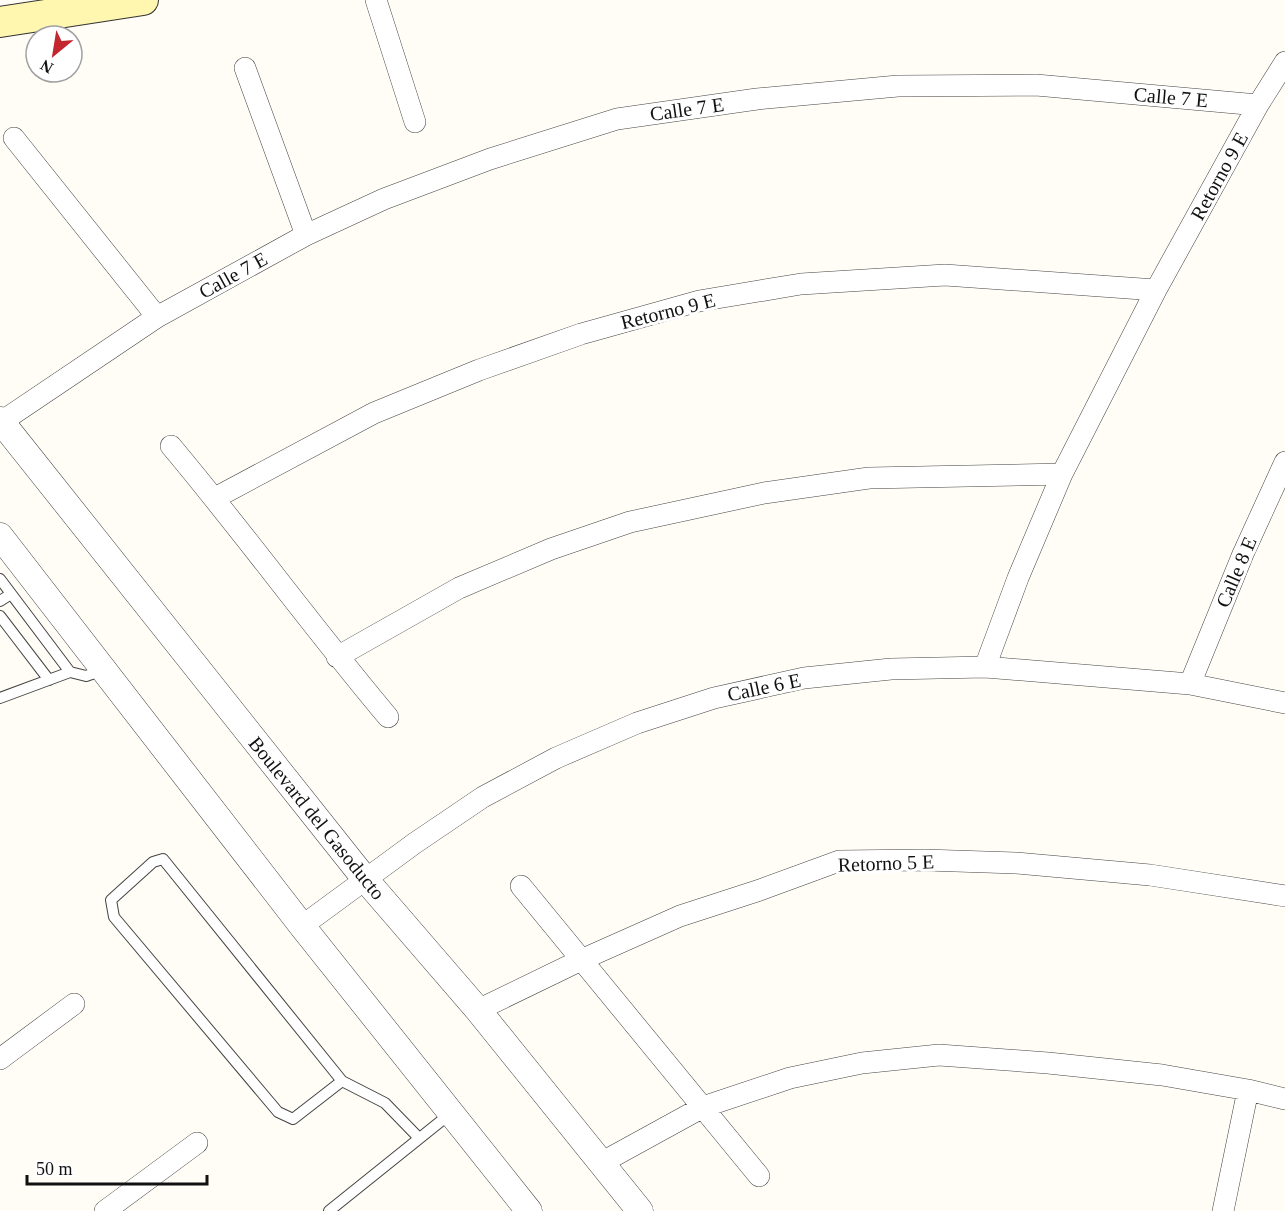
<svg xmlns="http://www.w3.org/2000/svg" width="1285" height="1211" font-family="'Times New Roman',serif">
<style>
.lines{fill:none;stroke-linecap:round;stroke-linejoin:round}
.service-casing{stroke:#444;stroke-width:12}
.minor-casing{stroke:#444;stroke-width:22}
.tertiary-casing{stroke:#444;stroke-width:27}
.secondary-casing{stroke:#333;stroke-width:32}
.service{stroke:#fff;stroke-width:10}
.minor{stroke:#fff;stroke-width:21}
.tertiary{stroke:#fff;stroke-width:26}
.secondary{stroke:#fff6b0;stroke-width:30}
.labels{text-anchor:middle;stroke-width:6;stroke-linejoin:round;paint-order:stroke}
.street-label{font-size:20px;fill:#111;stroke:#fff}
</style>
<rect width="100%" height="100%" fill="#fffdf5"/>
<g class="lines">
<defs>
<path id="service" d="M0 579 70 672
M0 601 11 594
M0 616 49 680
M0 698 70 672 86 676 103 670
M342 1081 293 1119 278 1112 114 917 111 900 153 862 163 859 342 1081 385 1103 419 1138
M329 1211 451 1113"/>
<path id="minor" d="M376 0 415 122
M245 68 306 235
M14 138 157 317
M1 422 157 317 306 235 384 199 490 159 617 119 757 99 898 86 1036 85 1258 105
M171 446C245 534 313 628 388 717
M215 498 374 413 479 370 581 334 699 301 801 284 945 275 1156 290
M337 657 459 588 551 549 630 522 764 493 869 478 1062 474
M985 667 1018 578 1062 474 1156 290 1258 105 1285 62
M1190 684 1243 554 1285 462
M521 886 759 1176
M302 926 415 843 483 797 556 758 637 723 714 698 804 678 891 669 985 667 1190 684 1285 703
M478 1010 581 960 680 916 760 890 839 861 925 860 1016 863 1150 875 1285 896
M0 1059 74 1004
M601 1163 703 1107 790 1078 862 1063 939 1055 1048 1063 1162 1075 1248 1090 1285 1099
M105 1211 197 1143
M1223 1211 1248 1090"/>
<path id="tertiary" d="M0 420 365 879 478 1010 640 1211
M0 536 302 926 529 1211"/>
<path id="secondary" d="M0 22 143 0"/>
</defs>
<use href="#service" class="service-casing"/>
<use href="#minor" class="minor-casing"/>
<use href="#tertiary" class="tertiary-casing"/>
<use href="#secondary" class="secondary-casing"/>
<use href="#service" class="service"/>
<use href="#minor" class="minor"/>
<use href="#tertiary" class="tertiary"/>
<use href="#secondary" class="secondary"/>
</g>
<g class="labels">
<g class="street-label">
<text transform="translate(1171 97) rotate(5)" y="7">Calle 7 E</text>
<text transform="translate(687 109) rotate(-8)" y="7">Calle 7 E</text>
<text transform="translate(1219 176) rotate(-61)" y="7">Retorno 9 E</text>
<text transform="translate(233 275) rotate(-29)" y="7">Calle 7 E</text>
<text transform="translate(668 311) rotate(-14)" y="7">Retorno 9 E</text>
<text transform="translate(1236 572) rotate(-67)" y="7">Calle 8 E</text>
<text transform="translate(764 687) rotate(-12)" y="7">Calle 6 E</text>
<text transform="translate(317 818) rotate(51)" y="7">Boulevard del Gasoducto</text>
<text transform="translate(886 863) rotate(-2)" y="7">Retorno 5 E</text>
</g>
</g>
<g transform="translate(54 54) rotate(210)"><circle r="28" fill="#ffffff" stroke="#a0a0a0" stroke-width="1.5"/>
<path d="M0-4.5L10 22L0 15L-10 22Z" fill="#c4262e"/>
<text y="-9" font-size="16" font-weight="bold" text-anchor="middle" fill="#111111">N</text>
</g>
<path d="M27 1175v9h180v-9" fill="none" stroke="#111111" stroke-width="3"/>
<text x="36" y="1175" font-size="18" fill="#111111" stroke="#ffffff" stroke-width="4.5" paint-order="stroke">50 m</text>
</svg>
